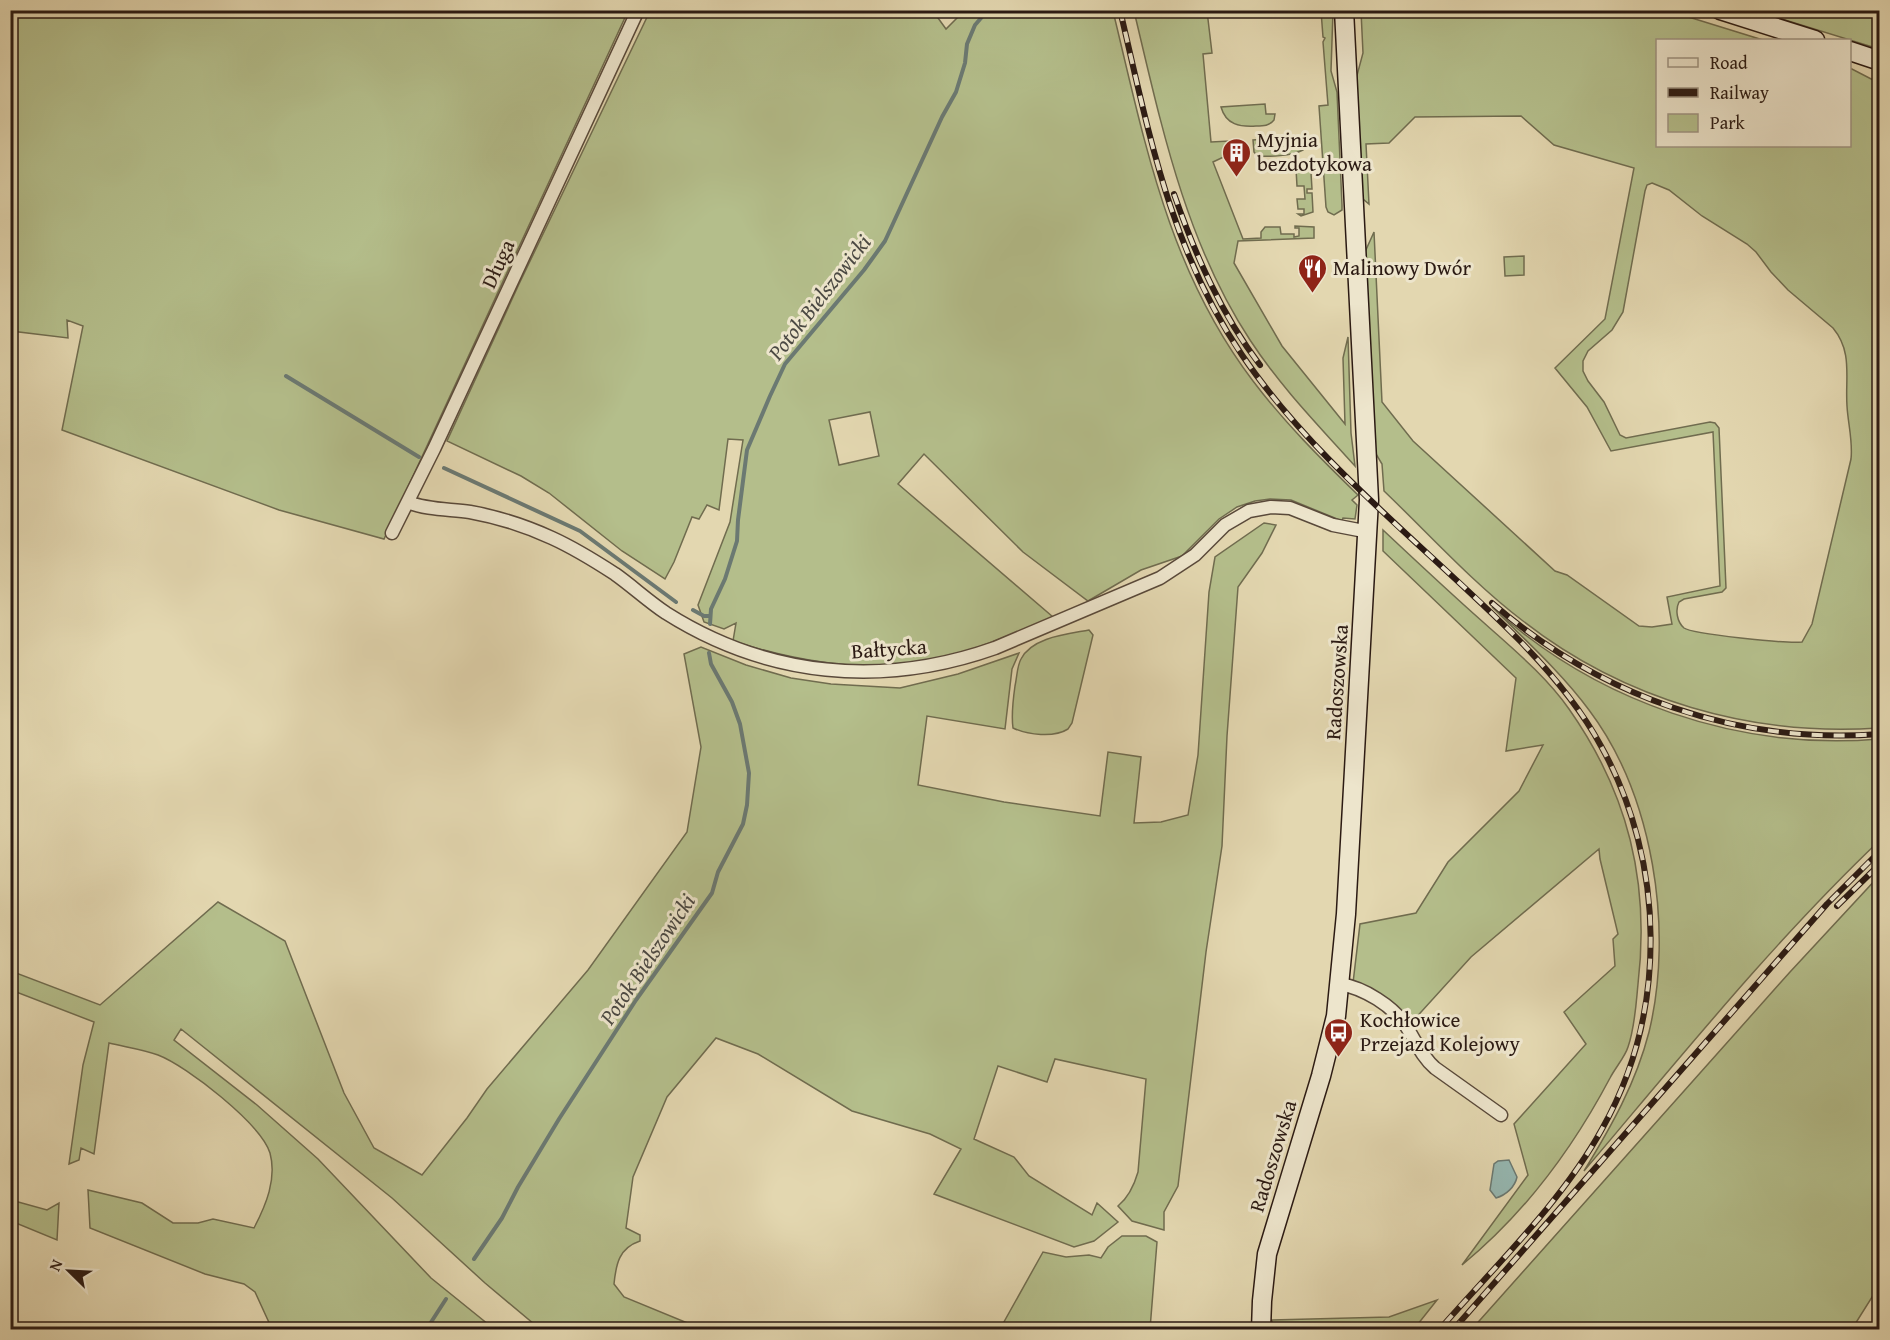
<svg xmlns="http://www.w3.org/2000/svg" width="1890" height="1340" font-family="'Gentium Book Plus',serif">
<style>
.green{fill:#b4be8b;stroke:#706c4f;stroke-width:1.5;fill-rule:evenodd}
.water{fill:#96b8b2;stroke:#6b7972;stroke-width:1.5}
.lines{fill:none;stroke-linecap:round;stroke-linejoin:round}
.stream{stroke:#6b7972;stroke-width:4}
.street-casing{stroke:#59493a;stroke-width:15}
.secondary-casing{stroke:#2b1a13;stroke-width:21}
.street{stroke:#ede5cc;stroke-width:12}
.secondary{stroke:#ede5cc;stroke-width:18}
.rail-casing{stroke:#2b1a13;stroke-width:6}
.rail{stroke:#ede5cc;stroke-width:4;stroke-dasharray:11;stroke-linecap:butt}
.labels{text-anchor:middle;stroke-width:6;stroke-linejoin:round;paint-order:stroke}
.poi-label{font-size:21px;fill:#2b1a13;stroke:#ede5cc;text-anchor:start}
.street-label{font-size:21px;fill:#2b1a13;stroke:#ede5cc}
.water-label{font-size:22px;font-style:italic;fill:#4b4943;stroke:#ede5cc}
</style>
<rect width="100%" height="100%" fill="#e3d7b0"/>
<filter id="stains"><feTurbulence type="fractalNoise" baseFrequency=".00333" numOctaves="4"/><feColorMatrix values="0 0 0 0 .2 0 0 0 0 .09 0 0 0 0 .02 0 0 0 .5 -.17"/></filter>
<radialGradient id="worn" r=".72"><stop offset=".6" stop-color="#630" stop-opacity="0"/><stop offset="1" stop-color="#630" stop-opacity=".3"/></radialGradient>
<path class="green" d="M1666 10 1763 40H1658V146H1850V68L1879 83V728C1752 737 1624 700 1523 621 1473 583 1429 534 1384 491L1382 464 1373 449 1365 252 1374 232 1382 402 1413 441 1555 571 1567 575 1639 626 1652 627 1672 624 1667 597 1720 586 1713 432 1611 451 1587 407 1555 368 1605 319 1634 168 1554 145 1521 116 1415 117 1389 143 1366 144 1369 204 1363 199 1361 192 1356 79 1363 53 1361 11ZM1652 183 1669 190 1702 216 1747 244 1756 252 1771 272 1788 290 1833 328C1853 352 1845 378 1847 406 1848 424 1853 441 1851 459L1812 624 1802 642C1788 644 1692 634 1684 628 1677 622 1675 610 1679 602L1684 599 1722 592 1726 588 1719 428 1715 423 1710 422 1626 438 1620 435 1604 402 1588 381 1583 371V361L1588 351 1612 330 1623 312 1645 191 1647 185Z
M11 11H628L384 539 279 510 62 430 83 326 67 320 68 338 11 331Z
M650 11H933L946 29 964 11H1113C1145 143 1168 269 1253 381 1284 422 1321 459 1358 495L1352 500 1357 505 1355 519 1343 518 1342 521 1291 500 1270 499 1255 501 1237 507 1219 519 1182 556 1141 570 1088 601 1023 552 924 454 898 484 1053 617C1021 631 988 645 954 655 881 676 804 664 733 641L736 623 724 629 704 622 698 605 730 522 743 440 728 439 719 510 707 505 699 519 692 517 674 562 665 579 622 551 549 493 521 476 447 441 519 284ZM870 412 879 456 839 465 829 420Z
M1134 11H1207L1212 53 1203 54 1211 142 1230 141V152L1228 155 1213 162 1243 239 1261 238V232L1265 227H1280L1281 234H1294V237L1299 236V228H1295V226L1314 227V238L1238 241 1234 263 1282 346 1345 424 1343 358 1348 337 1351 433 1355 466C1318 425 1280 386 1250 340 1185 241 1161 124 1134 11Z
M1321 11H1333L1331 71 1337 92 1342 205V210L1334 215 1328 212 1326 207 1319 106 1328 105 1323 42 1325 38 1323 37Z
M1756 11H1879V49Z
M1265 104 1266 114H1275L1274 120C1269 126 1264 126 1256 126 1240 127 1226 125 1221 107Z
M1291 137 1303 143V150C1291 156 1270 157 1257 156L1254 152 1253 140Z
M1302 165 1311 173 1312 189H1307V193H1312L1313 212 1301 216 1298 214H1304V209H1298L1297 199H1305L1304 186H1297L1296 169H1293Z
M1524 256V275L1505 276 1504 257Z
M1264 523 1276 525 1262 553 1238 587 1227 736 1222 846 1206 952 1178 1186 1164 1212V1230L1132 1221 1118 1206C1129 1197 1134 1186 1138 1172L1146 1079 1055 1059 1047 1082 998 1066 974 1139 1014 1157 1029 1176 1092 1215 1097 1203 1118 1222 1094 1241 1074 1247 934 1194 961 1149 930 1134 852 1111 758 1054 716 1038 667 1097 633 1177 626 1228 640 1235V1241C619 1248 616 1264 614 1284L624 1297 702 1329H540L485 1283 392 1198 181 1029 174 1040 257 1105 318 1159 431 1278 494 1329H272L255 1292 244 1284 205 1274 90 1228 88 1190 142 1203 173 1223H198L213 1219 254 1228C266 1205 277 1179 270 1153 261 1124 187 1066 158 1055 142 1049 125 1047 109 1043L94 1154 81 1148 79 1160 69 1164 83 1065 94 1022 11 990V971L100 1005 218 902 285 941 344 1093 374 1148 422 1175 467 1118 487 1089 588 970 687 832 701 747 684 654 701 647 746 665 791 678 831 684 900 688 958 674 1019 653 1012 669 1005 729 927 716 918 785 1004 802 1100 816 1108 752 1141 757 1134 823 1161 822 1188 815 1198 755 1209 592 1215 557Z
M1383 530C1416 561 1449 592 1483 622 1513 649 1546 676 1569 709 1628 793 1650 882 1638 984 1636 1004 1635 1027 1628 1047 1625 1057 1615 1068 1610 1078 1573 1148 1523 1215 1462 1265L1528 1175 1514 1124 1586 1044 1564 1012 1615 966 1613 939 1618 934 1600 859 1599 849 1471 957 1412 1022 1386 998 1353 983 1360 924 1416 913 1448 862 1519 791 1543 745 1506 751 1516 678 1383 551Z
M1492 607C1596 702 1739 751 1879 739V841C1773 942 1679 1059 1584 1171 1611 1127 1636 1083 1649 1032 1674 929 1653 795 1589 710 1561 672 1525 640 1492 607Z
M1089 630 1093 635 1072 723 1068 729C1054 738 1028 735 1013 728 1011 714 1013 700 1015 686 1017 677 1017 666 1021 659 1032 637 1068 634 1089 630Z
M1879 876V1286L1852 1329H1472L1790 972Z
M11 1200 47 1210 59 1203 57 1240 11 1221Z
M1122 1236H1146L1157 1242 1150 1329H1000L1043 1252 1066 1257 1089 1255 1101 1258 1108 1247Z
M1437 1300 1414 1329H1273L1272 1320 1389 1317Z"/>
<path class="water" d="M1509 1160 1517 1177C1515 1187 1506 1195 1496 1198L1490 1190 1494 1164 1498 1161Z"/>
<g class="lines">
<path class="stream" d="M286 376 419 457
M444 468 580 531 676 602
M693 610 704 616H710
M710 624 711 609 725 579 737 541 738 520 747 450 770 396 785 364 864 270 885 241 942 117 956 92 965 63 967 44 975 25 988 10
M474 1259 502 1218 518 1187 559 1119 636 1000 712 893 718 872 743 824 747 805 749 773 740 724 732 702 711 664 709 653
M426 1330 446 1299"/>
<defs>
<path id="street" d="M408 502C427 510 450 509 470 512 498 517 526 526 552 538 574 548 595 561 615 574 632 586 648 601 666 613 767 677 882 688 995 648L1160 578 1195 555 1225 525 1249 511 1271 507 1290 508 1333 525 1369 532
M392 533 434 449 638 10
M1340 984C1364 988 1393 1006 1406 1026 1415 1040 1422 1057 1435 1068L1501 1115"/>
<path id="secondary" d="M1720 10 1815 40
M1850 51 1880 61
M1261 1330 1262 1301 1267 1254 1321 1076 1336 1016 1346 914 1369 500 1344 10"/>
</defs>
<use href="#street" class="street-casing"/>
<use href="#secondary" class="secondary-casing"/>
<use href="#street" class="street"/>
<use href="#secondary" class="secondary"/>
<defs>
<path id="rail" d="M1120 10C1149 133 1170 249 1242 355 1315 463 1429 549 1520 641 1551 673 1580 707 1601 746 1666 863 1668 1012 1602 1129 1562 1202 1494 1267 1439 1330
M1174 194C1195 254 1221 314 1260 365
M1492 603C1600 696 1737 745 1880 734
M1837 906 1880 864
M1453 1330 1827 904 1880 851"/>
</defs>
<use href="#rail" class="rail-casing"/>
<use href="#rail" class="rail"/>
</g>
<defs>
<symbol id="building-pin" viewBox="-11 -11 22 30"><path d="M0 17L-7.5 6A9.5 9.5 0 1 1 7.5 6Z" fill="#8f2418" stroke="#ede5cc"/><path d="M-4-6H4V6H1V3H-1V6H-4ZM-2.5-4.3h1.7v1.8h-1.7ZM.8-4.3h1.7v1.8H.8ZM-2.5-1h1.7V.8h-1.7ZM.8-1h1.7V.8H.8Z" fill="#fff"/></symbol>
<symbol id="restaurant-pin" viewBox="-11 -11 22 30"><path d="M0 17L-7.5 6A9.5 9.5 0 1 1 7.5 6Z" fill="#8f2418" stroke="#ede5cc"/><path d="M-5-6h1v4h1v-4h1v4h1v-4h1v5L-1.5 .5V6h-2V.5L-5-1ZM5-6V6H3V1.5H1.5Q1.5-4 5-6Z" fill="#fff"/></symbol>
<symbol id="bus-pin" viewBox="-11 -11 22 30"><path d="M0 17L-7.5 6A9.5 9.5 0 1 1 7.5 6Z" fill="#8f2418" stroke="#ede5cc"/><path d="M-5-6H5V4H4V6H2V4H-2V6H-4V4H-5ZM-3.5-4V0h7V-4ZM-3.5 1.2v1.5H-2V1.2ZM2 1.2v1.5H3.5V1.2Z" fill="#fff"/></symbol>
</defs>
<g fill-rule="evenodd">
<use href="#building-pin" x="1220" y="136" width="33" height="45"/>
<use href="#restaurant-pin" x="1296" y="252" width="33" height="45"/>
<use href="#bus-pin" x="1322" y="1016" width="33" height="45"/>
</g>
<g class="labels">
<g class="poi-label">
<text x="1257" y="147">Myjnia<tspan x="1257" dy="24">bezdotykowa</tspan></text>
<text x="1333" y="275">Malinowy Dwór</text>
<text x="1360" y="1027">Kochłowice<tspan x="1360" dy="24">Przejazd Kolejowy</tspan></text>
</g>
<g class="street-label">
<text transform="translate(498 264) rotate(-65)" y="7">Długa</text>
<text transform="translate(889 649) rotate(-4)" y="7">Bałtycka</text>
<text transform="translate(1337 682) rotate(-86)" y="7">Radoszowska</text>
<text transform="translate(1273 1156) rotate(-73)" y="7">Radoszowska</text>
</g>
<g class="water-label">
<text transform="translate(819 297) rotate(-52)" y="8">Potok Bielszowicki</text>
<text transform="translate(647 959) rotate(-56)" y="8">Potok Bielszowicki</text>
</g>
</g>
<rect width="1890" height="1340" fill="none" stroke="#e3d7b0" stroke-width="36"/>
<rect x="12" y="12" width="1866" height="1316" fill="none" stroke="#2b1a13" stroke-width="3"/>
<rect x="18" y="18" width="1854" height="1304" fill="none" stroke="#2b1a13" stroke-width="1.5"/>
<rect x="1656" y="39" width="195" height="108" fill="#ede5cc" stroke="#9f9482" stroke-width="1.5"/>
<rect x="1668" y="58" width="30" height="9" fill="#ede5cc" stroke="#9f9482" stroke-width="1.5"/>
<text x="1710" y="69" font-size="18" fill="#2b1a13">Road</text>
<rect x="1668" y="88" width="30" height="9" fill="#2b1a13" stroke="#9f9482" stroke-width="1.5"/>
<text x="1710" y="99" font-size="18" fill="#2b1a13">Railway</text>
<rect x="1668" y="114" width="30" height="18" fill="#b4be8b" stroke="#9f9482" stroke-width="1.5"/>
<text x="1710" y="129" font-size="18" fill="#2b1a13">Park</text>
<g transform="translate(69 1271) rotate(294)" stroke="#ede5cc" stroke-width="4.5" paint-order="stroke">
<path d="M0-4.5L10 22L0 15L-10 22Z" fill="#2b1a13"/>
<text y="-9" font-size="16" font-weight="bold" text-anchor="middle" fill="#2b1a13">N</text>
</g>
<rect width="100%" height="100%" filter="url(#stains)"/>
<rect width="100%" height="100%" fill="url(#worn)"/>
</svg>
